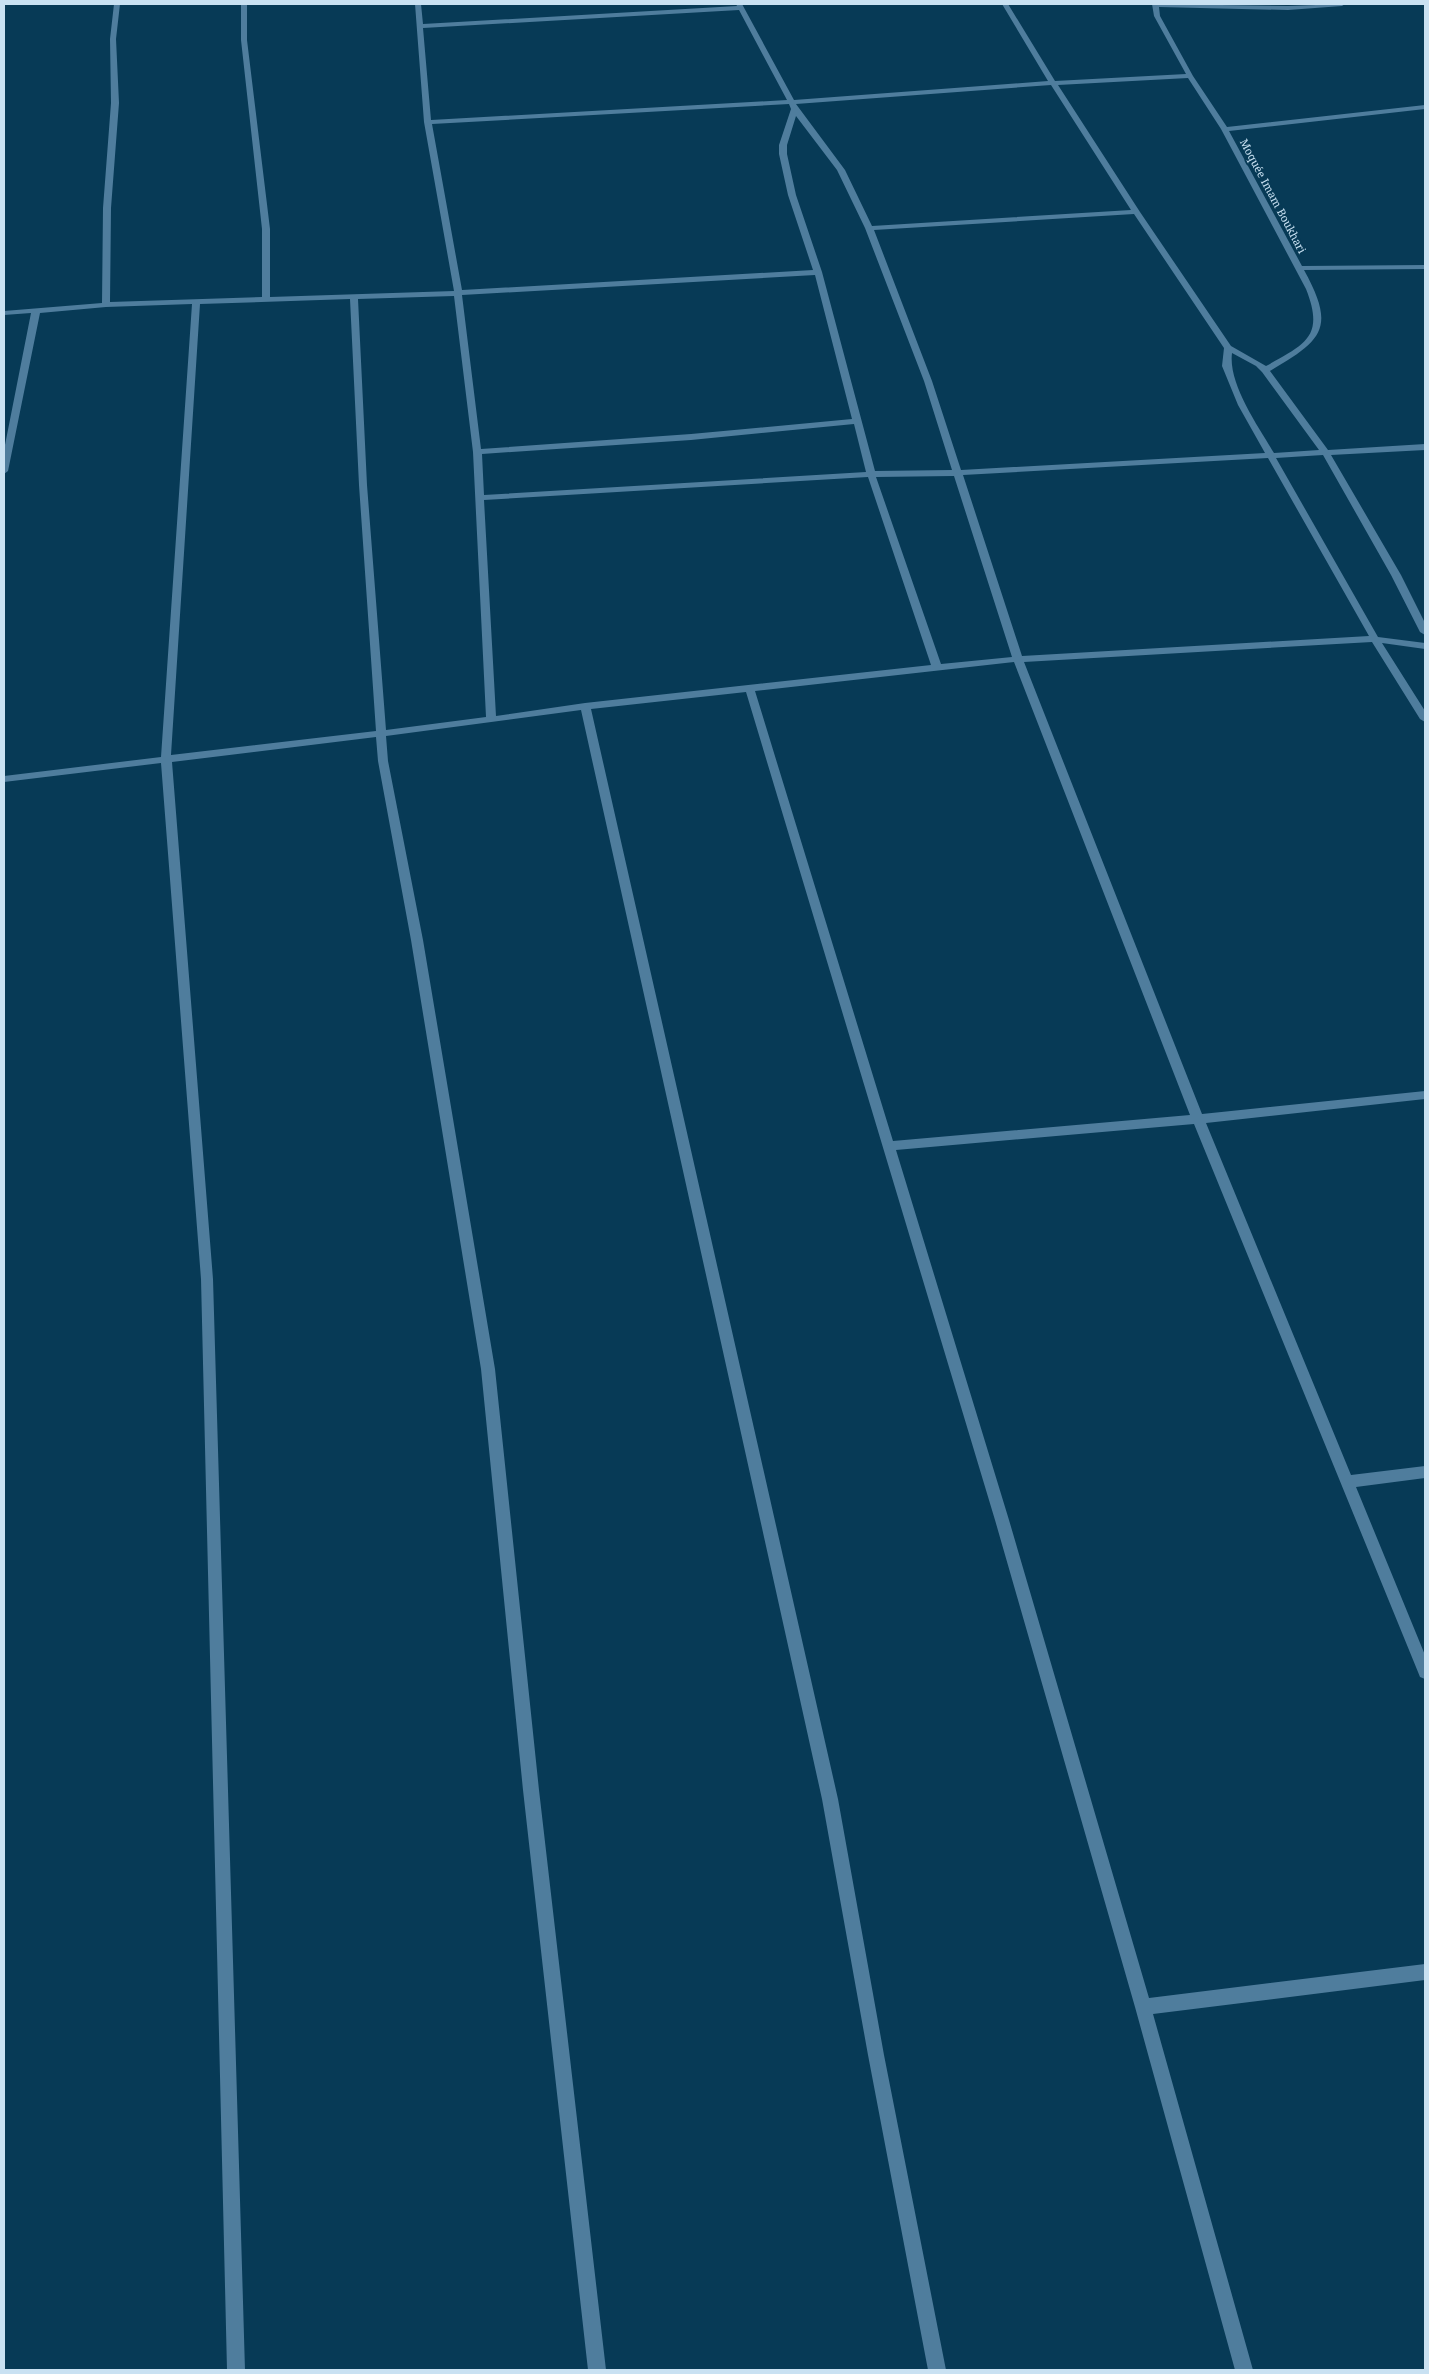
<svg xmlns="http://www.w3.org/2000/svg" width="1429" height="2374" font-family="'Noto Serif',serif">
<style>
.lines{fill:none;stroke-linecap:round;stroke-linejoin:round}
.street{fill:#4f7d9d;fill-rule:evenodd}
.labels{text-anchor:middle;stroke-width:4;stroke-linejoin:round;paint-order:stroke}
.far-street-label{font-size:11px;fill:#c9e1f2;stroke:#073a56}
</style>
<rect width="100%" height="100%" fill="#073a56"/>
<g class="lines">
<path class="street" d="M114 4H120L116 39 119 103 111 208 110 302 262 297V229L241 40V4H247V40L270 229V297L454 291 424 122 415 4H421L423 24 737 6 736 4H742L794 100 1048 81 1002 4H1008L1055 81 1186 74 1154 16 1152 4 1288 6 1345 4 1342 6 1288 10 1159 7 1160 16 1193 76 1227 127 1425 105V109L1229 131 1302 266 1425 265V269L1304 270C1336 328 1323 340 1270 371L1328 450 1425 444V450L1331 455 1401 575 1425 623V635L1420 632 1391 575 1323 455 1276 458 1378 637 1425 643V649L1382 643 1425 711V722L1420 719 1372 642 1024 662 1202 1114 1425 1091V1099L1206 1123 1351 1475 1425 1466V1478L1356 1487 1425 1655V1679L1420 1677 1418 1672 1194 1124 896 1150 1009 1520 1149 1998 1425 1964V1980L1153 2014 1253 2370H1235L1135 2007 995 1520 746 692 591 709 838 1799 884 2055 946 2370H928L868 2055 822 1799 581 710 386 736 388 761 423 940 495 1369 539 1790 606 2370H588L523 1790 481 1369 411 940 378 761 376 737 172 762 213 1279 245 2370H227L201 1279 161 763 4 782V776L161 757 192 304 106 307 40 313 8 471 4 474V450L31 313 4 315V311L102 303 103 208 111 103 110 39ZM739 10 787 100 431 120 423 28ZM1188 78 1221 129 1306 289C1325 337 1305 344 1266 366L1231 346 1140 212 1058 85ZM1051 85 1131 210 872 226 845 170 796 104ZM789 104 791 109 779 145V154L788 195 813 270 462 290 432 124ZM796 116 837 170 865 228 924 381 952 470 875 471 822 272 796 195 787 154V145ZM1134 214 1224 348 1222 366 1238 405 1265 453 961 470 932 381 874 230ZM815 275 852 419 691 434 481 449 462 295ZM454 296 473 452 486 717 386 730 367 485 358 299ZM350 299 359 485 376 731 171 755 200 304ZM1232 353 1256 366 1262 372 1319 450 1274 453C1258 426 1228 384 1232 353ZM854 424 866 472 484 495 482 454 691 440ZM1268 458 1369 636 1022 656 963 475ZM954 476 1012 657 941 664 876 477ZM868 477 931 665 585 703 496 716 484 500ZM1014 662 1190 1115 893 1141 755 691Z"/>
</g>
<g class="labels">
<g class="far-street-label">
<text transform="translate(1273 196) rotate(62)" y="4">Moquée Imam Boukhari</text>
</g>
</g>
<rect width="1429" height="2374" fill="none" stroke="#c9e1f2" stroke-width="10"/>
</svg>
